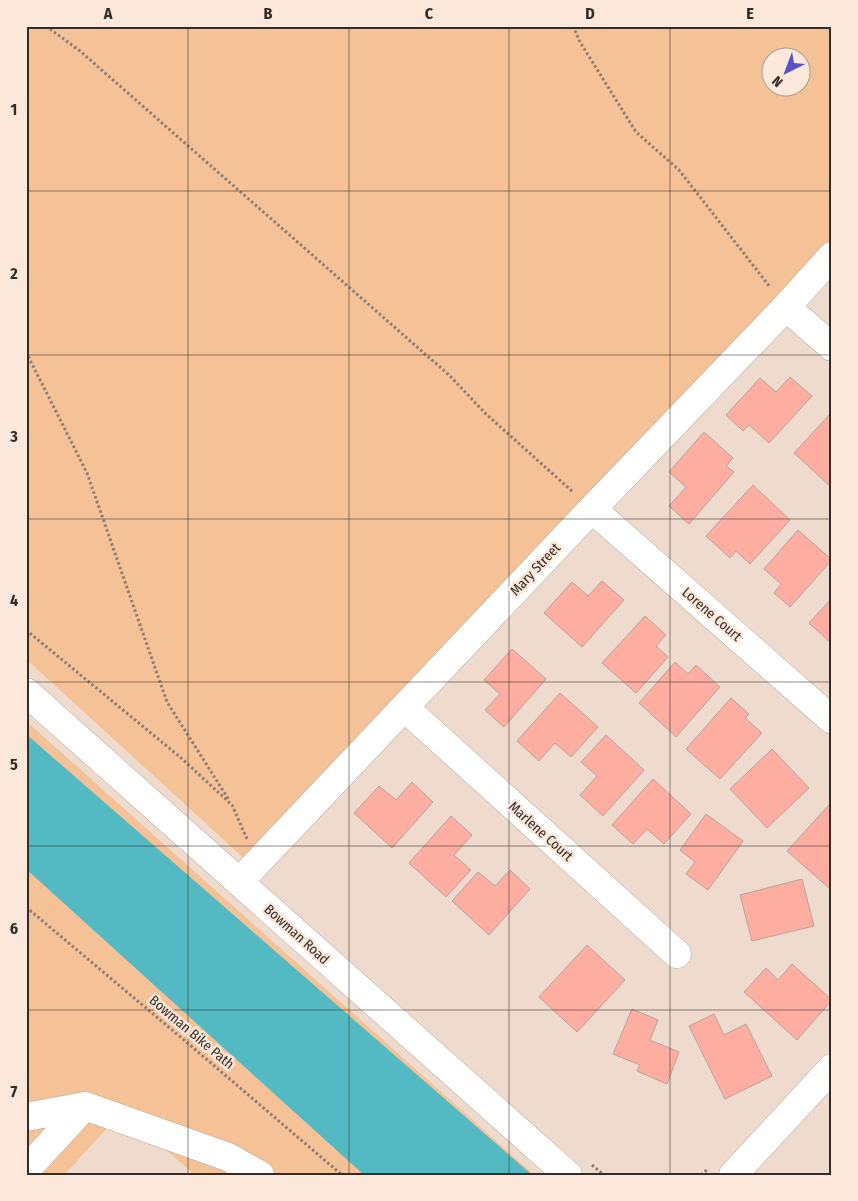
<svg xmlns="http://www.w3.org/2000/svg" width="858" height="1201" font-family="'Fira Sans Condensed',sans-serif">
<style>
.green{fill:#f5c196;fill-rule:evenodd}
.water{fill:#53bac4}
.building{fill:#fdaea1;stroke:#b8a19d}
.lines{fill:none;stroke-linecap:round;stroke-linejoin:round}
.minor-casing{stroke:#baa89a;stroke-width:29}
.tertiary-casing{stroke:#baa89a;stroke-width:29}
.secondary-casing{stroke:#baa89a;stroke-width:29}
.path{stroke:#8b7f75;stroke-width:3;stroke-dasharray:2.5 2.5;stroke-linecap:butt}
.minor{stroke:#fff;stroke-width:28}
.tertiary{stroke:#fff;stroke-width:28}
.secondary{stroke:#fff;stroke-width:28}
.grid{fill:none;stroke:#332c27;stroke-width:1;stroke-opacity:0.55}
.labels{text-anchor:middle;stroke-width:5;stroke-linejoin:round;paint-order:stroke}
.street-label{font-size:14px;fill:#332c27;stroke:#fbe8da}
.neatline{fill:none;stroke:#332c27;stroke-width:2}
.grid-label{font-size:16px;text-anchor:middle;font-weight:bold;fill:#332c27}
</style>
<rect width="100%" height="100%" fill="#eedbcd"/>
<path class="green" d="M26 26H832V242L248 862 26 659ZM770 58H800V88H770Z
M26 721 534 1175H195L122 1112 64 1175H26Z"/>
<path class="water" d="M26 734 532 1175H364L26 869Z"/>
<path class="building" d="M790 377 812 396 769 443 749 425 743 431 726 415 760 378 776 392Z
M831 413 832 414V488L794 453Z
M704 432 733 458 726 466 734 472 689 524 669 506 686 487 669 472Z
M753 485 790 520 750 564 736 551 730 558 706 536Z
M798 530 832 560 790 607 774 593 781 584 764 569Z
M602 581 624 600 582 647 544 613 572 582 588 596Z
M832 598V644L809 623Z
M645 616 666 635 656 646 668 657 636 693 602 663Z
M512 649 546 679 504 727 485 710 500 694 484 680Z
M675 662 688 674 696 665 720 687 676 737 639 703Z
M560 693 598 727 571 757 555 743 539 761 517 741Z
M731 698 749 714 745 718 762 733 720 779 686 749Z
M606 735 644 770 603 816 580 795 597 776 581 762Z
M772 749 809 788 767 828 730 789Z
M653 779 691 814 664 844 647 829 633 844 612 825Z
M412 782 433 802 392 848 354 813 379 786 396 800Z
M829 805 832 808V886L830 889 787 851Z
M706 814 743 841 708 890 686 874 695 862 680 850Z
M451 816 472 835 454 855 471 870 446 897 409 863Z
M510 870 530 889 489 935 452 901 478 872 495 886Z
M802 879 814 926 752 941 740 895Z
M587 945 625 980 577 1032 539 997Z
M792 964 832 1000 797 1040 744 992 766 968 778 980Z
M632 1009 658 1020 650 1040 679 1052 667 1084 637 1071 640 1065 613 1054Z
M714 1014 724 1035 746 1024 772 1076 725 1099 689 1026Z"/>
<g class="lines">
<defs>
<path id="minor" d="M786 307 832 347
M592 509 832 720
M405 708 677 954
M239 882 592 509 786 307 832 256
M26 1117 85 1106 228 1157 260 1175
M26 1170 85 1106"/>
<path id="tertiary" d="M733 1175 832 1068"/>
<path id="secondary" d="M26 692 568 1175"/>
</defs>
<use href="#minor" class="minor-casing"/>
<use href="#tertiary" class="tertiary-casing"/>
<use href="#secondary" class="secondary-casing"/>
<path class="path" d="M46 26 80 51 449 375 486 414 573 492
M573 26 580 42 636 132 679 170 770 287
M26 352 87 473 167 702 229 800
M26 630 180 757 232 805 247 839
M26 907 184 1040 342 1175
M592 1165 604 1175
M701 1175 708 1169"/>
<use href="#minor" class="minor"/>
<use href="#tertiary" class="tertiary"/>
<use href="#secondary" class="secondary"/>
</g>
<path class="grid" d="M188 26V1175M349 26V1175M509 26V1175M670 26V1175M26 191H832M26 355H832M26 519H832M26 682H832M26 846H832M26 1010H832"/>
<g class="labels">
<g class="street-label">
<text transform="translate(535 569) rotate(-47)" y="5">Mary Street</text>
<text transform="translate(712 614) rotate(41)" y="5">Lorene Court</text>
<text transform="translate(541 831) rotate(42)" y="5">Marlene Court</text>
<text transform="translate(297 934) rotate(42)" y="5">Bowman Road</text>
<text transform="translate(192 1032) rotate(40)" y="5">Bowman Bike Path</text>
</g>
</g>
<rect width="858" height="1201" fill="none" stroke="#fbe8da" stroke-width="55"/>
<g transform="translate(786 72) rotate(222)"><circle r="24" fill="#fbe8da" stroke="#ab9d92"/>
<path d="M0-4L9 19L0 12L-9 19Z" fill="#5653ca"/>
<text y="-8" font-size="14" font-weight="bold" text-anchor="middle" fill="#332c27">N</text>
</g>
<rect x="28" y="28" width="802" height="1146" class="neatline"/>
<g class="grid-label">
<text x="108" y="19">A</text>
<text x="268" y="19">B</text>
<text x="429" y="19">C</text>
<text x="590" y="19">D</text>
<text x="750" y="19">E</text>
<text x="14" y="115">1</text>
<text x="14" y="279">2</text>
<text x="14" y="442">3</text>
<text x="14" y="606">4</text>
<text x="14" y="770">5</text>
<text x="14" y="934">6</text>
<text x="14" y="1097">7</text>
</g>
</svg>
